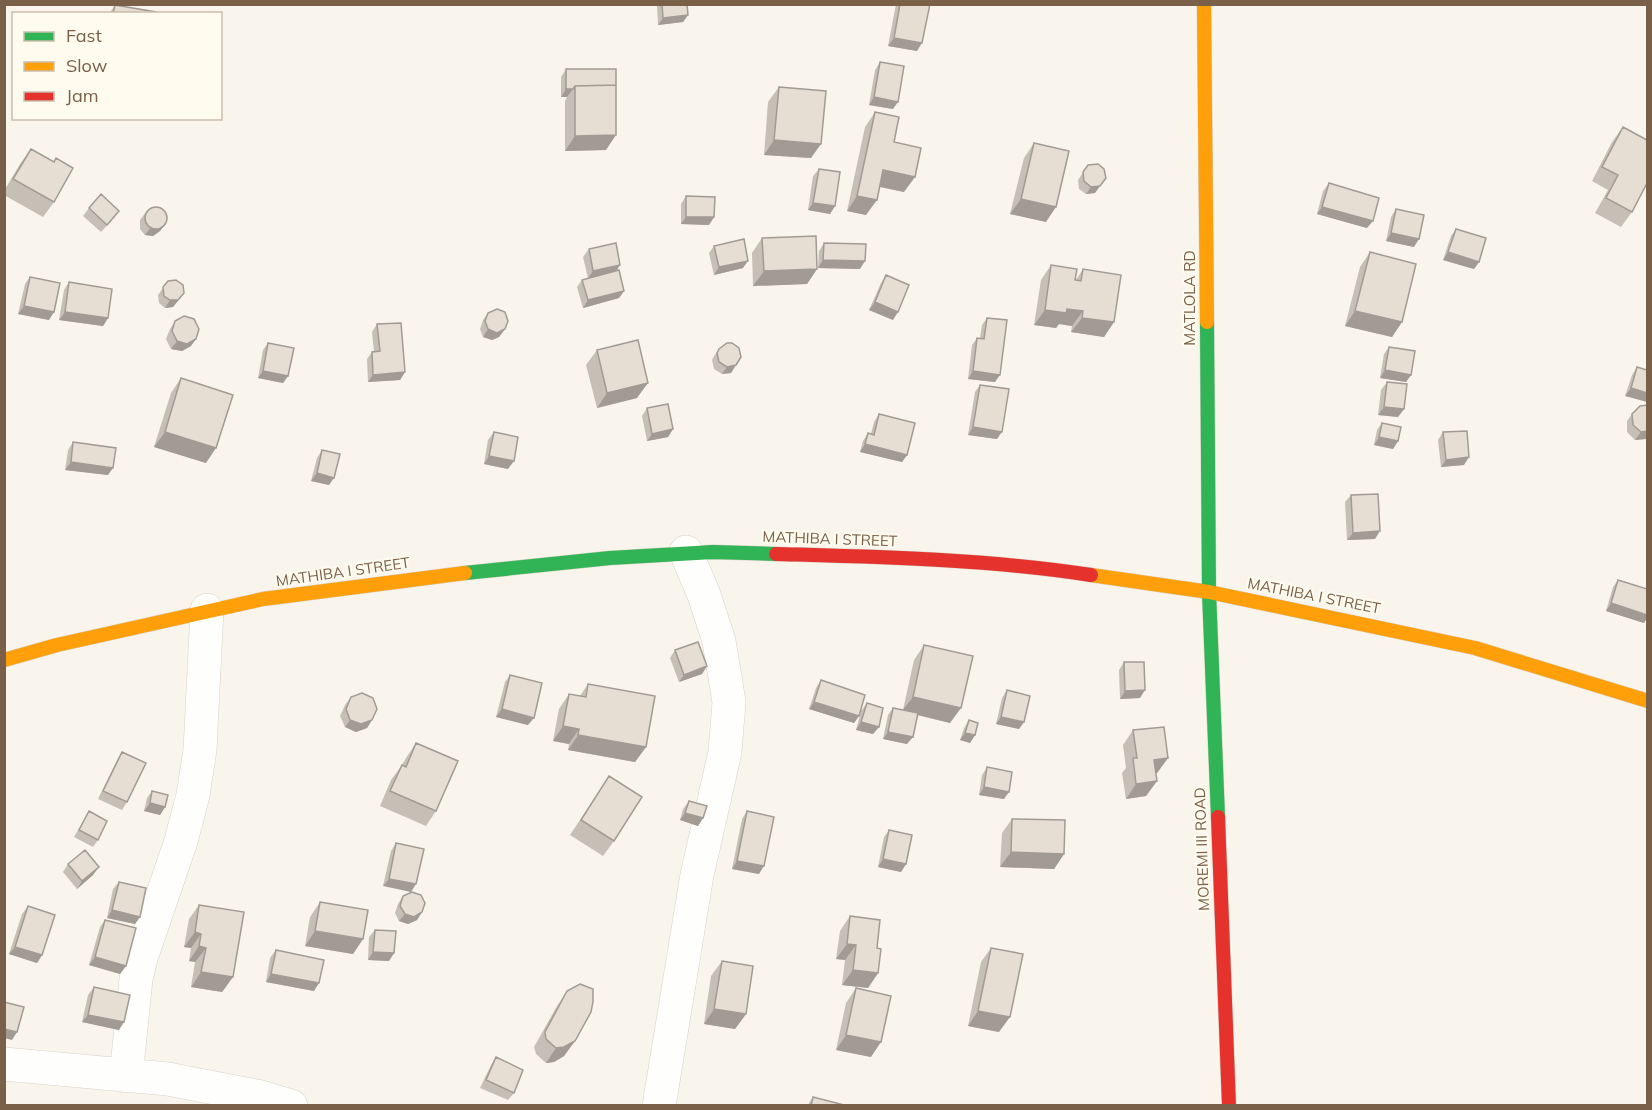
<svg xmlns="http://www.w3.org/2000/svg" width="1652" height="1110" font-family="Mulish,sans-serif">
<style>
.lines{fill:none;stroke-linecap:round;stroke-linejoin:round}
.street-casing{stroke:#d8d2ca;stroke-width:34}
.fast-casing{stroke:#d7d1c7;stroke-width:15}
.slow-casing{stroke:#d7d1c7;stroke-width:15}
.jam-casing{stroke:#d7d1c7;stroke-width:15}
.street{stroke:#fefefc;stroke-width:33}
.fast{stroke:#30b455;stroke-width:14}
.slow{stroke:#ff9f0a;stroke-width:14}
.jam{stroke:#e5322d;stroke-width:14}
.wall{fill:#c6bfb5}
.shaded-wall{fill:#a19b94}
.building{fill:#e6ded3;stroke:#a19b94;stroke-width:1.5}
.labels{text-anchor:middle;stroke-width:4.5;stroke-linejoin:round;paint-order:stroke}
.street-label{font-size:15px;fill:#7a6049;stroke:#fffbef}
</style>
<rect width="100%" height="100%" fill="#f9f5ec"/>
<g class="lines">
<defs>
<path id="street" d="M4 1064 168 1079 261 1097 291 1106
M126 1076 136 979 141 958 181 841 193 795 200 750 207 610
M659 1106 697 875 725 752 729 702 719 641 704 595 686 552"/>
<path id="fast" d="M1207 322 1209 592 1218 817
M465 573 610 558 713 552 776 554"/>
<path id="slow" d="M1204 4 1207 322
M1091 575 1209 592 1475 648 1648 701
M4 660 57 645 263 599 465 573"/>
<path id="jam" d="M776 554C881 557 987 559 1091 575
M1218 817 1229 1106"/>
</defs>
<use href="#street" class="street-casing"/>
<use href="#fast" class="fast-casing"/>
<use href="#slow" class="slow-casing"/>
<use href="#jam" class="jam-casing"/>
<use href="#street" class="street"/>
<use href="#fast" class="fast"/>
<use href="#slow" class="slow"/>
<use href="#jam" class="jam"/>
</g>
<path class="wall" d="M657 4H687L688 15 683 22 658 25Z
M896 4H930L917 51 888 46Z
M115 5 156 14H109Z
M880 62 893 109 869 105 875 70Z
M566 69 606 150 565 151V101L567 97H561V77Z
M779 87 811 158 764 155 768 102Z
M875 112 894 142 904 192 879 187 866 215 847 211 865 127Z
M1623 127 1632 212 1621 227 1595 213 1608 190 1592 181 1612 142Z
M1034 143 1046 222 1010 214 1024 158Z
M31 149 54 162 56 158 54 202 43 217 4 195V191L20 164Z
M1088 165 1095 193 1086 194 1079 189 1078 180Z
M819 169 835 206 830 214 808 210 813 176Z
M1329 183 1367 228 1317 214 1323 191Z
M686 196 714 217 709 225 681 224V204Z
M89 208 119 211 114 218 101 232 83 216Z
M1396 209 1414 247 1386 241 1391 217Z
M146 212 166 223 160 231 153 236 145 235 140 229V220Z
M1456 229 1479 262 1474 269 1443 260 1451 236Z
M762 238 817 269 807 284 753 286 752 253Z
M824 243 860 269 818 268 819 251Z
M714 246 743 268 714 275 709 253Z
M589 249 617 270 624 291 619 298 583 308 577 287 582 280 588 278 583 257Z
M1370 252 1402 322 1392 337 1345 326 1360 267Z
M1051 265 1076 280 1083 269 1114 322 1104 337 1071 332 1072 326 1059 324 1056 328 1034 325 1041 280Z
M886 275 893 320 869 310 881 283Z
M30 277 49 320 18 314 25 284Z
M168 281 178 301 173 307 165 308 159 303 158 295Z
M69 282 108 318 103 326 59 320 64 290Z
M488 313 505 329 499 337 492 340 483 337 480 329 483 320Z
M987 318 995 382 968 379 972 345 977 338H980L982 325Z
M175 321 191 346 182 351 171 349 166 339 170 329Z
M377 324 405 372 400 380 368 382 367 359 372 352H374L372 332Z
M268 343 288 376 283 383 258 378 263 350Z
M1389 347 1411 375 1406 382 1380 378 1384 354Z
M719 349 736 365 731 373 722 374 714 369 712 360 714 356Z
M597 350 637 398 597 408 586 365Z
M1637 367 1647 370 1625 396 1632 375Z
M181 378 206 463 154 447 171 393Z
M1387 382 1404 409 1398 417 1378 415 1381 390Z
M980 385 997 439 968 435 975 392Z
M647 408 673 429 668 437 647 441 642 416Z
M879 414 907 455 902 462 860 452 863 441 868 433 871 434 874 422Z
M1632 414 1646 439 1635 440 1627 432V421Z
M1382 423 1398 441 1393 449 1374 445 1377 430Z
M494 432 508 469 484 464 488 440Z
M1443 432 1464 465 1441 467 1438 440Z
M73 442 108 475 65 470 68 450Z
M322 450 329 485 311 481 317 458Z
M1351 495 1375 539 1347 540 1345 502Z
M1618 580 1644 623 1606 611 1613 587Z
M924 645 950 723 917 715 907 744 883 739 888 715 893 708 903 710 914 660Z
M675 650 707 666 702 674 679 682 670 658Z
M1124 662 1140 698 1120 699 1119 670Z
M510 675 528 725 496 717 505 682Z
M821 680 859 716 854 723 809 709 816 688Z
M588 684 646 747 635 762 568 750 569 744 553 741 559 709 569 694 580 696Z
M1007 690 1024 722 1019 729 996 724 1002 698Z
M351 697 372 720 367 728 356 732 345 727 340 716 345 705Z
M867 703 879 727 873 734 856 730 861 711Z
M969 720 975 735 970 743 960 740 964 728Z
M1133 730 1168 758 1157 773H1156L1157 781 1146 796 1126 799 1122 773 1126 768 1123 745Z
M416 743 436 811 426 826 380 806 391 780 402 765 406 758Z
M122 752 127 802 122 810 98 799 117 760Z
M987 767 1004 799 979 795 982 775Z
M609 776 614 841 603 856 570 835Z
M152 791 165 807 160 815 144 811 147 798Z
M689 801 703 818 698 826 680 820 683 809Z
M89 811 98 840 93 847 74 837Z
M747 811 759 874 732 869 742 819Z
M1012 819 1064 854 1054 869 1000 867 1002 833Z
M889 830 906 864 901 872 878 867 884 837Z
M396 843 424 849 383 886 391 851Z
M68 864 93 875 77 889 63 872Z
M119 882 140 917 135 924 107 918 113 889Z
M403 896 422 912 417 920 408 924 399 921 395 913 398 904Z
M320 902 363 939 353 954 305 946 310 917Z
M199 905 233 977 222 992 191 987 195 962 189 961 191 948 184 947 189 919Z
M28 906 42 955 37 963 9 954 22 914Z
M850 916 877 948 878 973 868 988 842 985 845 960 836 959 840 931Z
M105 920 126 966 120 974 89 965 100 927Z
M375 930 394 953 389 961 368 960 369 937Z
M991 948 999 1032 968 1026 981 962Z
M276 950 314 991 266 982 270 958Z
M722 961 746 1014 735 1029 704 1024 711 976Z
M94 987 119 1030 82 1022 88 995Z
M856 988 871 1057 836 1050 846 1003Z
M567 991 575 1041 564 1056 554 1062 546 1063 536 1054 534 1047 557 1006Z
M496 1057 514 1093 508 1100 480 1088 491 1065Z
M813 1097 848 1106H807Z"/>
<path class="shaded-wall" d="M688 15 683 22 658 25 663 18Z
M894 38 922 43 917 51 888 46Z
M566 89H573L567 97H561Z
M874 97 898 102 893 109 869 105Z
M616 135 606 150 565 151 575 136Z
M774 140 821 144 811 158 764 155Z
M883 170 915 177 904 192 872 185Z
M1106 178 1095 193 1086 194 1091 187Z
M857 196 877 200 866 215 847 211Z
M1021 199 1056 207 1046 222 1010 214Z
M813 203 835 206 830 214 808 210Z
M1322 207 1373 221 1367 228 1317 214Z
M686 217H714L709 225 681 224Z
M166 223 160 231 153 236 145 235 150 228Z
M1391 233 1419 239 1414 247 1386 241Z
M1448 252 1479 262 1474 269 1443 260Z
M823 260 865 261 860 269 818 268Z
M748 261 743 268 714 275 719 267Z
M620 265 615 273 588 278 593 271Z
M817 269 807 284 753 286 764 271Z
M624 291 619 298 583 308 588 300Z
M184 293 173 307 165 308 170 300Z
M875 302 898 312 893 320 869 310Z
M24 306 54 312 49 320 18 314Z
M1067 309 1083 311 1072 326 1059 324 1056 328 1034 325 1045 310Z
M1355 311 1402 322 1392 337 1345 326Z
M65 312 108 318 103 326 59 320Z
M1082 318 1114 322 1104 337 1071 332Z
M488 329H505L499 337 492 340 483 337Z
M196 339 191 346 182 351 171 349 177 341Z
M736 365 731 373 722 374 727 367Z
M1385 370 1411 375 1406 382 1380 378Z
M263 371 288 376 283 383 258 378Z
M973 371 1000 375 995 382 968 379Z
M405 372 400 380 368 382 373 375Z
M648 383 637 398 597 408 607 393Z
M1631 388 1647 393V402L1625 396Z
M1384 407 1404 409 1398 417 1378 415Z
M973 427 1002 432 997 439 968 435Z
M673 429 668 437 647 441 652 434Z
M1647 431V437L1646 439 1635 440 1641 432Z
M165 432 216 448 206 463 154 447Z
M1379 437 1398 441 1393 449 1374 445Z
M865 444 907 455 902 462 860 452Z
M489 456 514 461 508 469 484 464Z
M1469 457 1464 465 1441 467 1446 460Z
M71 462 113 468 108 475 65 470Z
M317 473 334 478 329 485 311 481Z
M1380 531 1375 539 1347 540 1353 533Z
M1611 603 1647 615V618L1644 623 1606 611Z
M707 666 702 674 679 682 684 675Z
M1145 690 1140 698 1120 699 1125 691Z
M913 697 961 708 950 723 902 711Z
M814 702 859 716 854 723 809 709Z
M502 709 534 718 528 725 496 717Z
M1001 717 1024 722 1019 729 996 724Z
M350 720H372L367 728 356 732 345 727Z
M861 722 879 727 873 734 856 730Z
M563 726 579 729 569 744 553 741Z
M888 732 913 737 907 744 883 739Z
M965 733 975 735 970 743 960 740Z
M578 735 646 747 635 762 568 750Z
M1168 758 1157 773 1143 775 1154 760Z
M1157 781 1146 796 1126 799 1136 784Z
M984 787 1009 792 1004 799 979 795Z
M150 803 165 807 160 815 144 811Z
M685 813 703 818 698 826 680 820Z
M1011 852 1064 854 1054 869 1000 867Z
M883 859 906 864 901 872 878 867Z
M737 861 764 866 759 874 732 869Z
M99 867 93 875 77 889 82 881Z
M389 879 416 884 411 892 383 886Z
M112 910 140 917 135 924 107 918Z
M422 912 417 920 408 924 399 921 405 914Z
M315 931 363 939 353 954 305 946Z
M195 932 201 934 191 948 184 947Z
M847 944 856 945 845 960 836 959Z
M199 946 206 948 195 962 189 961Z
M15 947 42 955 37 963 9 954Z
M373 952 394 953 389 961 368 960Z
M95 957 126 966 120 974 89 965Z
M853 970 878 973 868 988 842 985Z
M201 972 233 977 222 992 191 987Z
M271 974 319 983 314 991 266 982Z
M714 1009 746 1014 735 1029 704 1024Z
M978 1011 1010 1017 999 1032 968 1026Z
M88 1015 124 1022 119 1030 82 1022Z
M4 1029 17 1032 12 1040 4 1038Z
M846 1035 881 1042 871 1057 836 1050Z
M575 1041 564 1056 554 1062 546 1063 556 1048Z"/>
<path class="building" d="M662 4H687L688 15 663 18Z
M900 4H930L922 43 894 38Z
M115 5 156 12V14H113Z
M880 62 904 66 898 102 874 97Z
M566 69H616V85L575 86 573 89H566Z
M616 85V135L575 136V86Z
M779 87 826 91 821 144 774 140Z
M875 112 899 117 894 142 921 148 915 177 883 170 877 200 857 196Z
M1623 127 1647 140V183L1632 212 1606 198 1618 175 1602 167Z
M1034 143 1069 151 1056 207 1021 199Z
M31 149 54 162 56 158 73 168 54 202 13 179Z
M1098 164 1104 169 1106 178 1100 186 1091 187 1084 181 1083 172 1088 165Z
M819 169 840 172 835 206 813 203Z
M1329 183 1379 198 1373 221 1322 207Z
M101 194 119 211 107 225 89 208Z
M686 196 715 197 714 217H686Z
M145 218a11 11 0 1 1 22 0a11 11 0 1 1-22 0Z
M1396 209 1424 215 1419 239 1391 233Z
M1456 229 1486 238 1479 262 1448 252Z
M816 236 817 269 764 271 762 238Z
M744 239 748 261 719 267 714 246Z
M616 243 620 265 593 271 589 249Z
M824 243 866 244 865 261 823 260Z
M1370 252 1416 264 1402 322 1355 311Z
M1051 265 1077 269 1075 280 1081 281 1083 269 1121 275 1114 322 1082 318 1083 311 1067 309 1066 313 1045 310Z
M619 270 624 291 588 300 582 280Z
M886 275 909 285 898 312 875 302Z
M30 277 60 283 54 312 24 306Z
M176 280 183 285 184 293 178 300H170L164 296 163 287 168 281Z
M69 282 112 289 108 318 65 312Z
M497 309 505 312 508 321 505 329 497 333 488 329 485 321 488 313Z
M184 316 194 319 199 329 196 339 187 344 177 341 172 331 175 321Z
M987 318 1007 320 1000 375 973 371 977 338 984 339Z
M401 323 405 372 373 375 372 352 380 351 377 324Z
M638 340 648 383 607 393 597 350Z
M268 343 294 348 288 376 263 371Z
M727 343H732L739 348 741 357 736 365 727 367 719 362 717 353 719 349Z
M1389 347 1415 351 1411 375 1385 370Z
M1637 367 1647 370V393L1631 388Z
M181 378 233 395 216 448 165 432Z
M1387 382 1407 384 1404 409 1384 407Z
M980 385 1009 389 1002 432 973 427Z
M668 404 673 429 652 434 647 408Z
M1647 405V431L1641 432 1633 425 1632 414 1640 406Z
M879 414 915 423 907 455 865 444 868 433 874 435Z
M1382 423 1401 427 1398 441 1379 437Z
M1467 431 1469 457 1446 460 1443 432Z
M494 432 518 437 514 461 489 456Z
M73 442 116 448 113 468 71 462Z
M322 450 340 454 334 478 317 473Z
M1378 494 1380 531 1353 533 1351 495Z
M1618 580 1647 589V615L1611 603Z
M698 642 707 666 684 675 675 650Z
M924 645 973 656 961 708 913 697Z
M1124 662H1144L1145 690 1125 691Z
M510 675 542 683 534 718 502 709Z
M821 680 865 695 859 716 814 702Z
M588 684 655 696 646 747 578 735 579 729 563 726 569 694 586 697Z
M1007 690 1030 696 1024 722 1001 717Z
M362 693 373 698 377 709 372 720 361 724 350 720 346 709 351 697Z
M867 703 883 708 879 727 861 722Z
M893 708 918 713 913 737 888 732Z
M969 720 978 723 975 735 965 733Z
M1164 727 1168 758 1154 760 1157 781 1136 784 1133 758H1137L1133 730Z
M416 743 458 761 436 811 390 791 402 765 406 767Z
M122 752 146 763 127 802 103 791Z
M987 767 1012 772 1009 792 984 787Z
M609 776 642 797 614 841 581 820Z
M152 791 168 795 165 807 150 803Z
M689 801 707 806 703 818 685 813Z
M89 811 107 821 98 840 79 830Z
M747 811 774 817 764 866 737 861Z
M1012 819 1065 820 1064 854 1011 852Z
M889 830 912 835 906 864 883 859Z
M396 843 424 849 416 884 389 879Z
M85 850 99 867 82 881 68 864Z
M119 882 146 888 140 917 112 910Z
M412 892 421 895 425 903 422 912 414 917 405 914 400 906 403 896Z
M320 902 368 910 363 939 315 931Z
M199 905 244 912 233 977 201 972 206 948 199 946 201 934 195 932Z
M28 906 55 915 42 955 15 947Z
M850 916 880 920 877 948 881 949 878 973 853 970 856 945 847 944Z
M105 920 136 928 126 966 95 957Z
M375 930 396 931 394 953 373 952Z
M991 948 1023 954 1010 1017 978 1011Z
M276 950 324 960 319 983 271 974Z
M722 961 753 966 746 1014 714 1009Z
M580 984 593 989V1002L591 1012 575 1041 564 1047 556 1048 546 1039 545 1032 567 991Z
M94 987 130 995 124 1022 88 1015Z
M856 988 891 996 881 1042 846 1035Z
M4 1002 24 1007 17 1032 4 1029Z
M496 1057 523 1070 514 1093 486 1080Z
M813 1097 848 1106H811Z"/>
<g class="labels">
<g class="street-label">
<text transform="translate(1190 298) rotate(-90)" y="5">MATLOLA RD</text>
<text transform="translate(830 539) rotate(2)" y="5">MATHIBA I STREET</text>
<text transform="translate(343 572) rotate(-8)" y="5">MATHIBA I STREET</text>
<text transform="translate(1314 596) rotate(11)" y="5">MATHIBA I STREET</text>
<text transform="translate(1202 849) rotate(-92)" y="5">MOREMI III ROAD</text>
</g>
</g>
<rect width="1652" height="1110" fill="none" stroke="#7a6049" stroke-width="12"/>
<rect x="12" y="12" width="210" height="108" fill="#fffbef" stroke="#cabdad" stroke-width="1.5"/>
<rect x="24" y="32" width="30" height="9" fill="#30b455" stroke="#cabdad" stroke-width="1.5"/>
<text x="66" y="42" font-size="18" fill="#7a6049">Fast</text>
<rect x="24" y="62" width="30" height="9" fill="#ff9f0a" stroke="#cabdad" stroke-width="1.5"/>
<text x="66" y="72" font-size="18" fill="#7a6049">Slow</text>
<rect x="24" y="92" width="30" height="9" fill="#e5322d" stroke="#cabdad" stroke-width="1.5"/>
<text x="66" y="102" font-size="18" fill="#7a6049">Jam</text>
</svg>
